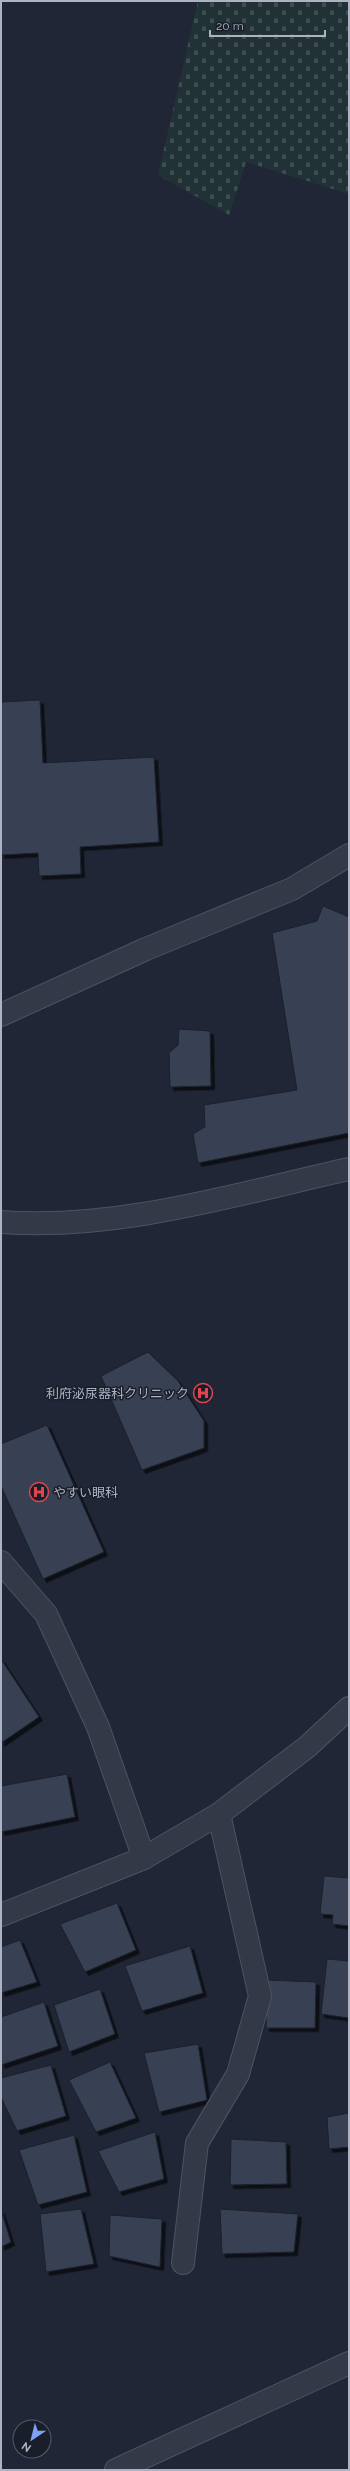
<svg xmlns="http://www.w3.org/2000/svg" width="350" height="2471" font-family="Raleway,'Noto Sans JP',sans-serif">
<style>
.cemetery{fill:url(#cemetery-stones)}
.building{fill:#394153;stroke:#1a202c;filter:url(#shadow)}
.lines{fill:none;stroke-linecap:round;stroke-linejoin:round}
.minor-casing{stroke:#4d5361;stroke-width:24}
.minor{stroke:#333946;stroke-width:22}
.labels{text-anchor:middle;stroke-width:3;stroke-linejoin:round;paint-order:stroke}
.poi-label{font-size:13px;fill:#adb3c3;stroke:#191e2a;text-anchor:end}
</style>
<defs>
<pattern id="cemetery-stones" width="16" height="16" patternUnits="userSpaceOnUse"><rect width="16" height="16" fill="#213236"/><path d="M2 7V4a2 2 0 0 1 4 0v3zM10 15v-3a2 2 0 0 1 4 0v3z" fill="#3f4d51"/></pattern>
<filter id="shadow"><feDropShadow dx="3.5" dy="3.5" stdDeviation="0" flood-color="#0009"/></filter>
</defs>
<rect width="100%" height="100%" fill="#202635"/>
<path class="cemetery" d="M198 1H349V194L246 162 229 215 158 175Z"/>
<path class="building" d="M40 700 43 763 154 757 159 842 80 847 81 874 39 876 38 853 1 855V702Z
M323 906 349 917V1133L198 1163 193 1134 205 1127 204 1105 297 1090 272 933 317 921Z
M179 1029 210 1031 211 1086 170 1087 169 1053 178 1045Z
M148 1352 178 1381 204 1421V1448L142 1470 101 1376Z
M47 1425 104 1552 43 1579 1 1486V1444Z
M1 1659 39 1717 1 1743Z
M67 1774 75 1817 1 1832V1786Z
M324 1876 349 1878V1926L332 1924 333 1915 320 1914Z
M117 1903 136 1950 85 1972 60 1924Z
M20 1940 37 1982 1 1993V1947Z
M190 1946 203 1993 142 2011 125 1966Z
M327 1959 349 1961V2018L321 2014Z
M267 1980 316 1982 315 2028H266Z
M100 1989 115 2034 69 2052 54 2005Z
M44 2002 58 2046 1 2065V2017Z
M198 2044 207 2100 159 2112 144 2053Z
M110 2062 136 2118 96 2132 69 2080Z
M51 2065 66 2116 17 2131 1 2097V2078Z
M349 2113V2147L329 2149 327 2117Z
M155 2132 164 2179 119 2192 98 2151Z
M74 2135 87 2192 38 2205 19 2150Z
M231 2139 286 2142 287 2184 230 2185Z
M81 2209 94 2264 46 2272 40 2214Z
M220 2209 298 2214 294 2252 222 2254Z
M1 2210 11 2242 1 2247Z
M110 2215 162 2219 160 2267 109 2256Z"/>
<g class="lines">
<defs>
<path id="minor" d="M1 1015 146 949 292 889 349 855
M1 1222C116 1231 237 1194 349 1169
M1 1562 46 1614 98 1727 144 1858
M1 1915 144 1858 219 1814 307 1747 349 1708
M183 2263 197 2143 238 2074 260 1996 219 1814
M116 2470 349 2363"/>
</defs>
<use href="#minor" class="minor-casing"/>
<use href="#minor" class="minor"/>
</g>
<defs>
<symbol id="hospital-ring" viewBox="-11 -11 22 22"><circle r="9.5" fill="#191e2a" stroke="#e0444e" stroke-width="1.5"/><path d="M-5-5h3v3.5h4V-5h3V5h-3V1.5h-4V5h-3Z" fill="#e0444e"/></symbol>
</defs>
<g fill-rule="evenodd">
<use href="#hospital-ring" x="192" y="1382" width="22" height="22"/>
<use href="#hospital-ring" x="28" y="1481" width="22" height="22"/>
</g>
<g class="labels">
<g class="poi-label">
<text x="189" y="1398">利府泌尿器科クリニック</text>
<text x="53" y="1497" text-anchor="start">やすい眼科</text>
</g>
</g>
<rect width="350" height="2471" fill="none" stroke="#adb3c3" stroke-width="4"/>
<g transform="translate(32 2439) rotate(215)"><circle r="19" fill="#191e2a" stroke="#545a67"/>
<path d="M0-3L7 15L0 10L-7 15Z" fill="#80a0f5"/>
<text y="-6" font-size="11" font-weight="bold" text-anchor="middle" fill="#adb3c3">N</text>
</g>
<path d="M210 30v6h115v-6" fill="none" stroke="#adb3c3" stroke-width="2"/>
<text x="216" y="30" font-size="12" fill="#adb3c3" stroke="#191e2a" stroke-width="3" paint-order="stroke">20 m</text>
</svg>
